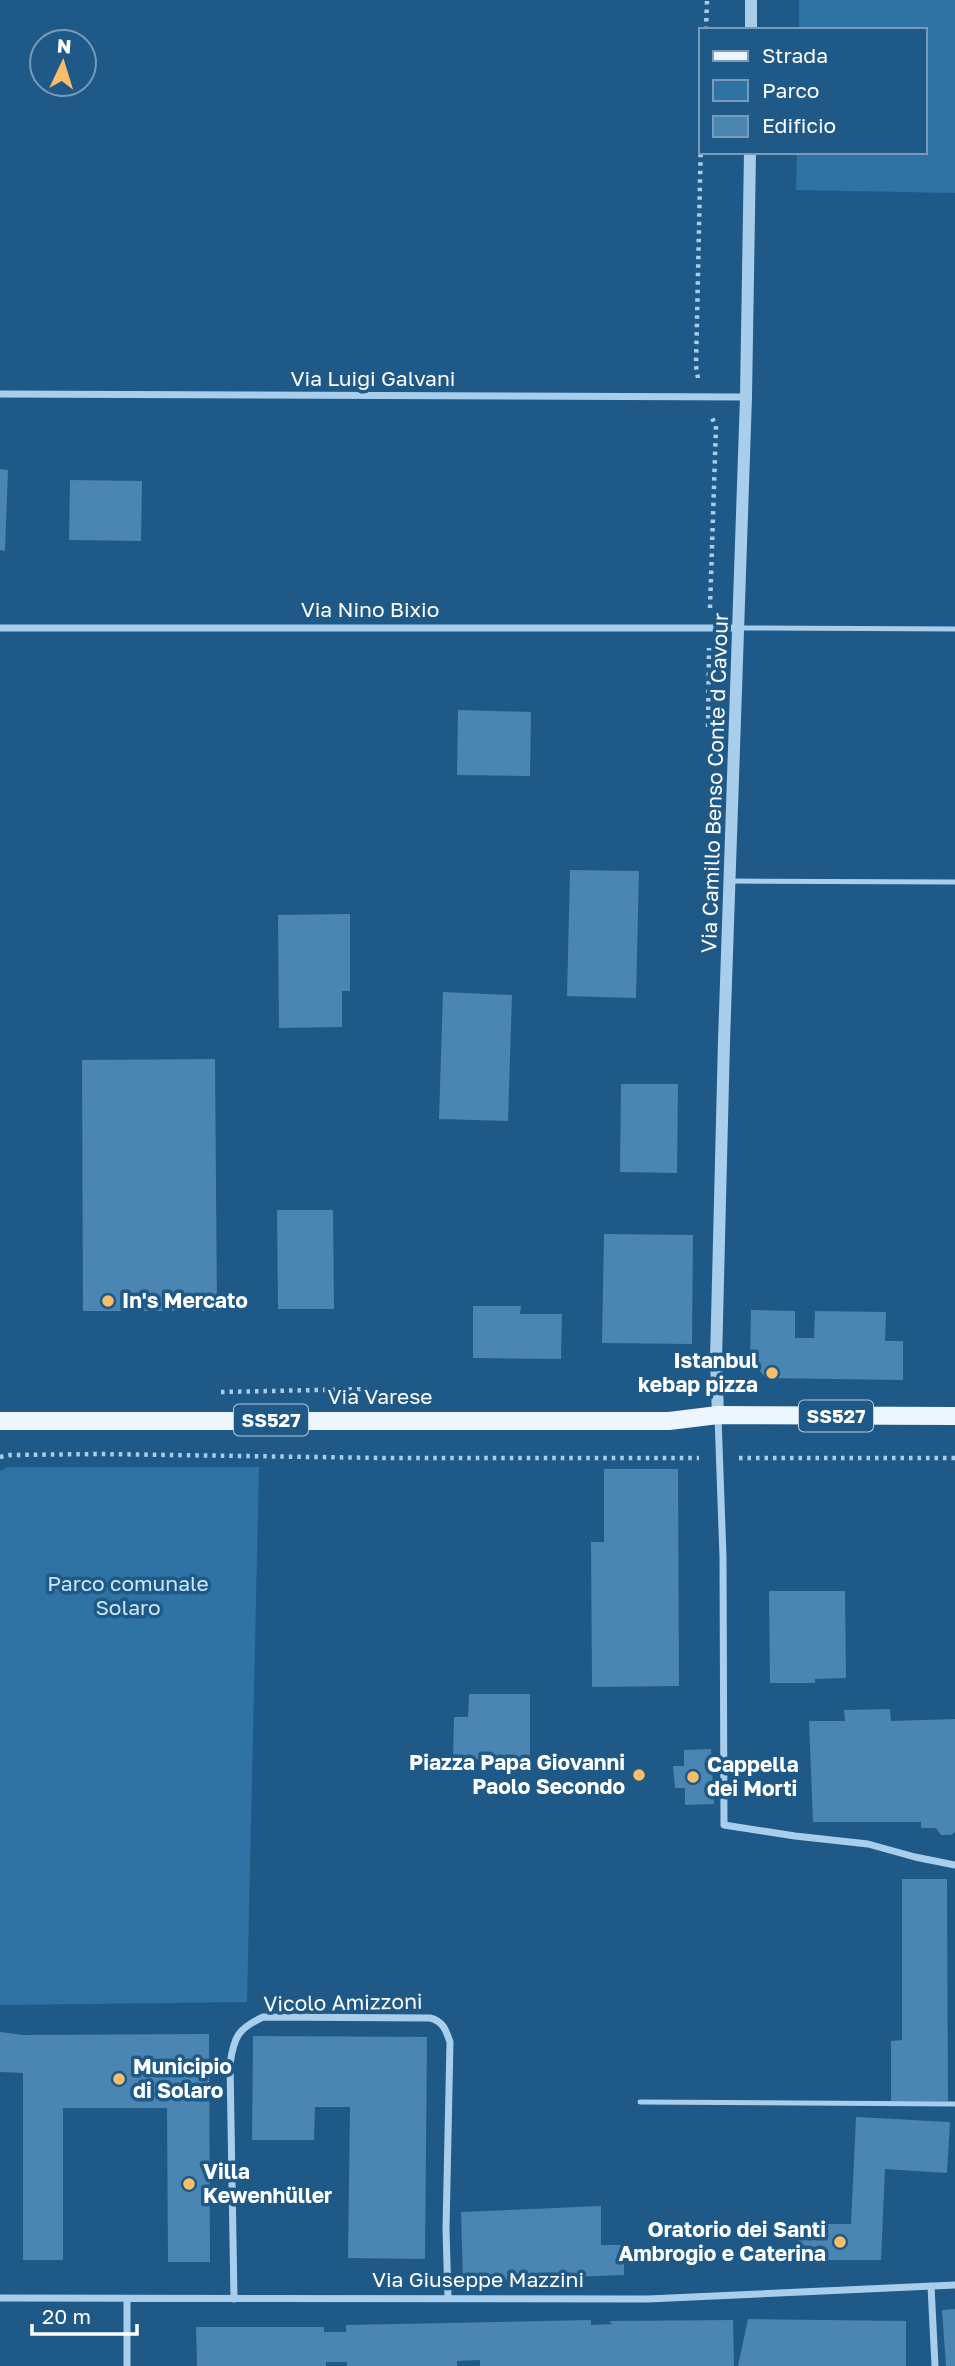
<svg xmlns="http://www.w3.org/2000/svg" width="955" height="2366" font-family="'Golos Text',sans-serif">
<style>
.green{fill:#2f72a4}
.building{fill:#4b85b2}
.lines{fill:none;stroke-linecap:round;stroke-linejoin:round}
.path{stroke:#a9ceeb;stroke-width:4.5;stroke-dasharray:3.5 5;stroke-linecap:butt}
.service{stroke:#a9ceeb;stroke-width:5}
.minor{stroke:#a9ceeb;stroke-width:7}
.tertiary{stroke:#a9ceeb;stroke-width:12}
.primary{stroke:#edf6fe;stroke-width:18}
.poi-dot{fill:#f9be69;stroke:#1f5987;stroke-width:2.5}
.labels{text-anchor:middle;stroke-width:7;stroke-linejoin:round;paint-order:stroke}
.shield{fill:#1f5987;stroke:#bccddb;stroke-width:2}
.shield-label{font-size:19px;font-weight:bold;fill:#fff}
.street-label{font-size:21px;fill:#fff;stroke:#1f5987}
.poi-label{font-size:21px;font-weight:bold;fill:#fff;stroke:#1f5987;text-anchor:start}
.park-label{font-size:21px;fill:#cde6f8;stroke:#1f5987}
</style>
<rect width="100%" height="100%" fill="#1f5987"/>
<path class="green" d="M799 0H955V193L796 190 797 152H925V30H799Z
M8 1467H259L247 2002 0 2005V1471Z"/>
<path class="building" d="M0 469 8 470 5 551 0 550Z
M70 480 142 481 141 541 69 540Z
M458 710 531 712 530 776 457 775Z
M570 870 639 871 636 998 567 996Z
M350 914V991H342V1027L279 1028 278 915Z
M443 992 512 995 508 1121 439 1119Z
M215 1059 217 1311H83L82 1060Z
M621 1084H678L677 1173 620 1172Z
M277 1210H333L334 1309H278Z
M604 1234 693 1235 692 1344 602 1343Z
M473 1306H521L520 1314H562L561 1359 473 1358Z
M751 1310 795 1311V1338H814L815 1311 886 1312 885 1341H903V1380L766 1378 750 1360Z
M604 1469H678L679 1686 592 1687 591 1542H604Z
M769 1591H845L846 1678 815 1679V1683H770Z
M469 1694H530V1759H453L454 1717H468Z
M890 1709 891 1721 955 1719V1832L951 1835H941L936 1828H921V1822H813L809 1721H845L844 1710Z
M711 1749 714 1804 685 1805V1788H675L673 1766H684V1750Z
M902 1879H947L948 2101H891V2041L902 2040Z
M0 2032 23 2035 209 2034 210 2262H168L167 2108H63V2260H23V2073L0 2072Z
M253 2036 427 2037 425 2259 348 2258 350 2107H315L314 2140H252Z
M856 2117 950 2122 947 2173 885 2169 881 2260H798V2224H851Z
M601 2206V2245H624V2275L463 2281 461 2212Z
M955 2309V2366H946L942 2310Z
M748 2319 906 2321V2366H738Z
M591 2320V2325L612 2324 609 2321 733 2320 734 2366H480V2360L457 2361V2366H347V2362H326V2366H197L196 2327H324V2332H346V2325Z"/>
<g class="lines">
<path class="path" d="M706 30 707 0
M698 378 696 366 701 136
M710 608 716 426 712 418
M708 727 709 648
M221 1392 368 1389
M0 1457 10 1455 101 1454 385 1458H699
M739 1458H955"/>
<path class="service" d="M740 628 955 629
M730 881 955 882
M640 2102 955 2104"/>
<path class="minor" d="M0 394 746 397
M0 628H739
M718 1417 723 1557 724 1825 795 1836 868 1844 915 1857 955 1865
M931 2286 935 2366
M0 2298 648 2299 955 2285
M127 2299V2366
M234 2299 230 2064C234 2036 238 2029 263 2017L430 2018C443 2021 446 2030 450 2042L446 2229 448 2298"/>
<path class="tertiary" d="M751 30V0
M718 1415 716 1360 724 1041 746 397 750 152"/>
<path class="primary" d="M0 1421H669L718 1415 955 1416"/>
</g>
<g class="poi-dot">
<circle cx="108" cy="1301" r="7"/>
<circle cx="772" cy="1373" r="7"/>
<circle cx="639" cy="1775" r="7"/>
<circle cx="693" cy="1777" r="7"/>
<circle cx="119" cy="2079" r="7"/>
<circle cx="189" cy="2184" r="7"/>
<circle cx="840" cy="2242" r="7"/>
</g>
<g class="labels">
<g class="shield">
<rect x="799" y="1400.5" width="74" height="31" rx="5"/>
<rect x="234" y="1404.5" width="74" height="31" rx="5"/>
</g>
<g class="shield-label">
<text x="836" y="1423">SS527</text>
<text x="271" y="1427">SS527</text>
</g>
<g class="street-label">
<text x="373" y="386">Via Luigi Galvani</text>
<text x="370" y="617">Via Nino Bixio</text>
<text transform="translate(715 783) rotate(-88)" y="7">Via Camillo Benso Conte d Cavour</text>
<text x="380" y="1404">Via Varese</text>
<text transform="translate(343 2003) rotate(-1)" y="7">Vicolo Amizzoni</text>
<text x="478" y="2287">Via Giuseppe Mazzini</text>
</g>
<g class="poi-label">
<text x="122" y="1308">In's Mercato</text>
<text x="758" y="1368" text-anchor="end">Istanbul<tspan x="758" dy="24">kebap pizza</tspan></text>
<text x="625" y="1770" text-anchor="end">Piazza Papa Giovanni<tspan x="625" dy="24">Paolo Secondo</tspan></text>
<text x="707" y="1772">Cappella<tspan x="707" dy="24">dei Morti</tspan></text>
<text x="133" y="2074">Municipio<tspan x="133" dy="24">di Solaro</tspan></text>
<text x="203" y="2179">Villa<tspan x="203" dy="24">Kewenhüller</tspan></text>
<text x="826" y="2237" text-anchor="end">Oratorio dei Santi<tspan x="826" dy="24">Ambrogio e Caterina</tspan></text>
</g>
<g class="park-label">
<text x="128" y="1591">Parco comunale<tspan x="128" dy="24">Solaro</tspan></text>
</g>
</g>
<rect x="699" y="28" width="228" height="126" fill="#1f5987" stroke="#799bb7" stroke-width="2"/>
<rect x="713" y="51" width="35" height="10" fill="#edf6fe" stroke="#799bb7" stroke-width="2"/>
<text x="762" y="63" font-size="21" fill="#ffffff">Strada</text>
<rect x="713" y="80" width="35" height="21" fill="#2f72a4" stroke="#799bb7" stroke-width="2"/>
<text x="762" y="98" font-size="21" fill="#ffffff">Parco</text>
<rect x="713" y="116" width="35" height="21" fill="#4b85b2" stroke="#799bb7" stroke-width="2"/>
<text x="762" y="133" font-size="21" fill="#ffffff">Edificio</text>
<g transform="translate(63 63) rotate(4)"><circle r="33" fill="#1f5987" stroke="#799bb7" stroke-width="2"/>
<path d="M0-5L12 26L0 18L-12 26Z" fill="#f9be69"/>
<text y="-10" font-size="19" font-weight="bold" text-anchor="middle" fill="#ffffff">N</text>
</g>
<path d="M32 2324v10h105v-10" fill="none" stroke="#ffffff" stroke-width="3.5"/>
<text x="42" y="2324" font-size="21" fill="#ffffff" stroke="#1f5987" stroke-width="5" paint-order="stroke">20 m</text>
</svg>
